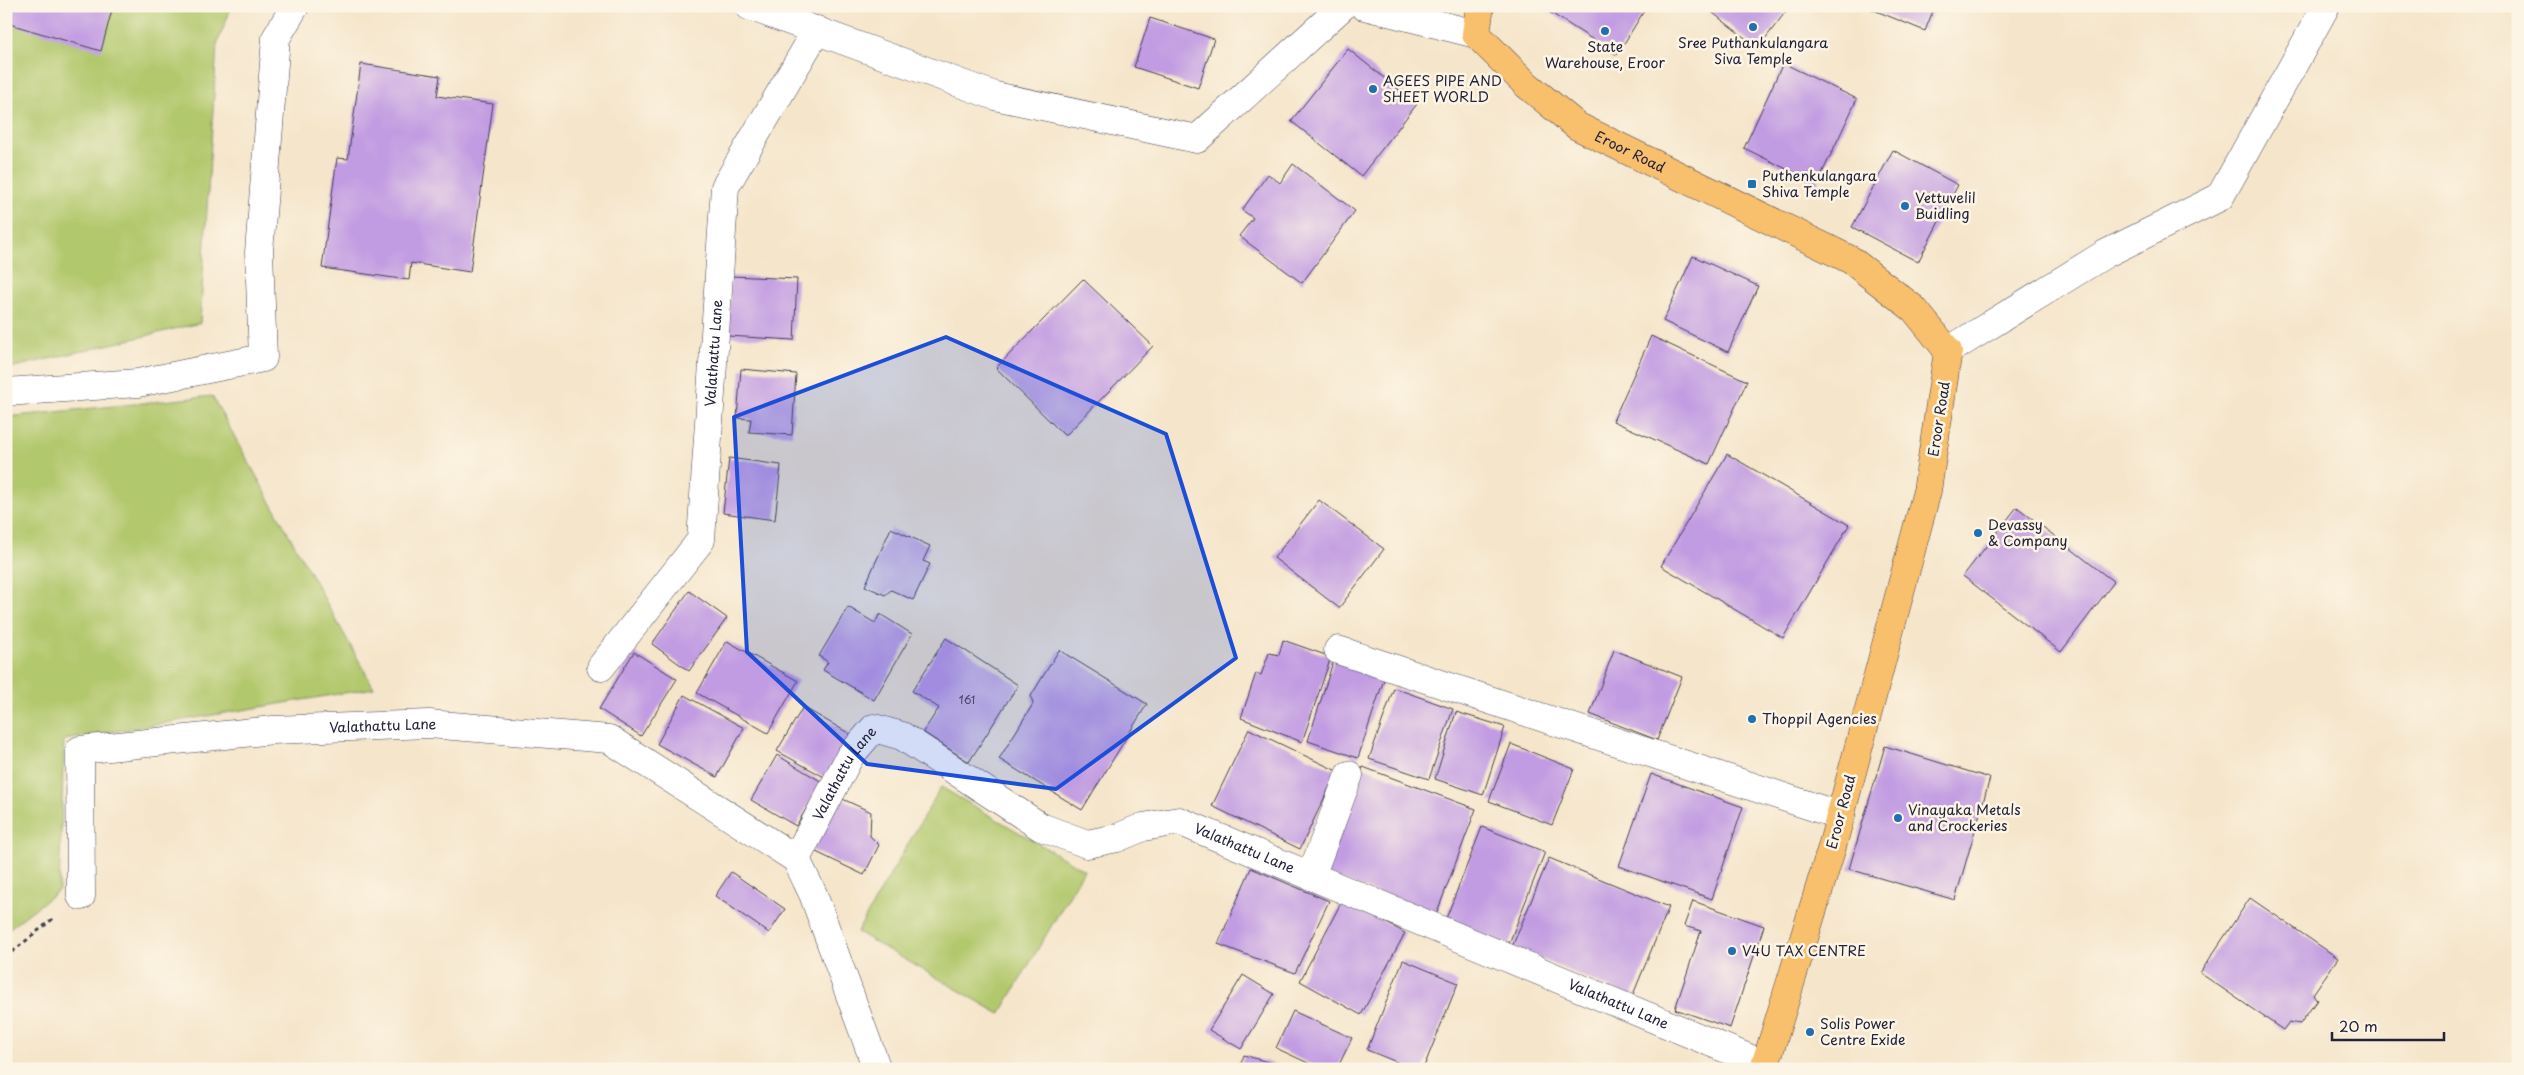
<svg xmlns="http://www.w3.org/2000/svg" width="2524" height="1075" font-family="'Playpen Sans',sans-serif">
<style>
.green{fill:#b2c86d;stroke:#6a7554}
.building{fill:#c29ce2}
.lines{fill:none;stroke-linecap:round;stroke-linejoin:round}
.minor-casing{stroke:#423f50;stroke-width:29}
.major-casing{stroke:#423f50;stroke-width:29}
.path{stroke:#423f50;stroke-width:3;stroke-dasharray:4 4;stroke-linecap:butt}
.minor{stroke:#fff;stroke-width:28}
.major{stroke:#f8bf6c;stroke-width:28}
.marked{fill:#1d4ed8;fill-opacity:0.2;stroke:#1d4ed8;stroke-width:4;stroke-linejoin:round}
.poi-dot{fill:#1f6fb2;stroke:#fcf5e5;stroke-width:2}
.labels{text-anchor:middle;stroke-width:5;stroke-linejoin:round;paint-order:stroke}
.number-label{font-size:11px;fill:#4a4065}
.poi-label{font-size:14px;fill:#22223b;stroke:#fcf5e5;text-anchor:start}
.street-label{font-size:14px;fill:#22223b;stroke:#fcf5e5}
</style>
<rect width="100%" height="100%" fill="#fcf5e5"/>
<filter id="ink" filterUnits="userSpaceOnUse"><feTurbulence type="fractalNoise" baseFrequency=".02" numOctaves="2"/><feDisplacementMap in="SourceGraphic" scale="10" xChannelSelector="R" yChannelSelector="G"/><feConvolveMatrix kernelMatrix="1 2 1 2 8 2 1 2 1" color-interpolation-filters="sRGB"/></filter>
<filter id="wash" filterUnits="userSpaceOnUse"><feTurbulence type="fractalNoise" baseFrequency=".0096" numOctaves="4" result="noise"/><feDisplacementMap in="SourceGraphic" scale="20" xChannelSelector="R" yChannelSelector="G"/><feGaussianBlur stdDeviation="1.12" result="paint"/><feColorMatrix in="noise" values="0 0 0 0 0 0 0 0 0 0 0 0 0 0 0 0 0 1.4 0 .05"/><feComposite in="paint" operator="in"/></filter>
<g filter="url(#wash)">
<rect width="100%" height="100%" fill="#f5e5ca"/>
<path class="green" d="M6 6H232L217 44 200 323 6 369Z
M212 396 374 688 64 740 59 890 6 931V417Z
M941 787 1084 870 1000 1014 857 932Z"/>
<g id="blocks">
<path class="building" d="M6 6H113L101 51 6 23Z
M1540 6H1647L1617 55Z
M1704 6H1790L1758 48Z
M1864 6H1935L1925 31Z
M1150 18 1214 39 1198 88 1134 67Z
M1348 49 1417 104 1361 176 1291 121Z
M1783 63 1857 99 1817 184 1744 148Z
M361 64 440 76 437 96 493 104 470 272 411 263 409 280 322 268 337 158 348 159Z
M1893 150 1958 185 1918 262 1852 227Z
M1293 164 1355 211 1302 283 1239 236 1253 218 1242 210 1268 174 1280 183Z
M1693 256 1758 286 1728 352 1663 321Z
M731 276 797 279 794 340 728 336Z
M1083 279 1153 346 1065 436 996 368Z
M1651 336 1747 381 1709 464 1613 421Z
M741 369 796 374 792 435 749 432 751 419 737 418Z
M1727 454 1849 525 1783 638 1661 566Z
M729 458 781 465 775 520 723 513Z
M1319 500 1384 549 1339 608 1274 558Z
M2017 507 2114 582 2061 652 1963 576Z
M891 528 930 546 923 561 930 564 913 600 891 590 885 595 865 586Z
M689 591 727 618 689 671 652 644Z
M848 607 875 623 880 614 912 634 874 700 823 670 828 662 819 656Z
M946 638 1018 685 969 762 923 732 939 708 912 691Z
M1283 640 1331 657 1302 742 1241 718 1256 673 1261 675 1269 653 1279 655Z
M727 641 798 681 768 733 697 693Z
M1059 650 1147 704 1082 810 999 759 1033 704 1031 696Z
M1614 650 1682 677 1657 740 1590 714Z
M634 652 677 679 641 736 599 709Z
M1334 659 1385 676 1358 758 1308 741Z
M1394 688 1453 709 1429 779 1369 759Z
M684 695 744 728 717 777 657 744Z
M803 707 850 734 826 778 777 751Z
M1456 712 1505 727 1483 795 1435 779Z
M1249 729 1337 771 1300 849 1212 806Z
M1511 744 1574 769 1552 825 1489 801Z
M1885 746 1990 778 1955 900 1849 869Z
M777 755 822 782 796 826 751 800Z
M1363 767 1476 809 1436 915 1323 873Z
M1651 774 1743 807 1712 899 1619 866Z
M838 797 871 812 870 836 879 845 864 875 812 850Z
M1482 827 1545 852 1508 946 1445 921Z
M1549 858 1669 907 1632 997 1512 947Z
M1251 868 1329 901 1295 973 1218 944Z
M731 872 785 909 769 933 715 896Z
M2250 898 2338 958 2313 994 2317 1000 2300 1024 2289 1022 2283 1030 2200 973Z
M1343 899 1405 933 1361 1015 1300 981Z
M1693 901 1764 926 1730 1028 1675 1009 1701 931 1684 926Z
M1403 960 1458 983 1423 1069H1414L1367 1050Z
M1243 975 1274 994 1241 1049 1209 1030Z
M1293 1011 1352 1038 1337 1069H1321L1276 1048Z
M1244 1055 1287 1068V1069H1239Z"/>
</g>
</g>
<g filter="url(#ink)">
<use href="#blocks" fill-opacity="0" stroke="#423f50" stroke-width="1"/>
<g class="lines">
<defs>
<g id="minor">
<path d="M749 6 995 96 1197 139 1343 6"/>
<path d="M1364 6 1476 34"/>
<path d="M1948 351 2105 254 2220 197 2326 6"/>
<path d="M6 392 138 383 263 358 259 252 276 38 295 6"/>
<path d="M1338 650 1841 816"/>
<path id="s1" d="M601 667 701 540 725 187 817 30"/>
<path d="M1311 876 1349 775"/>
<path id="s2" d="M81 896 80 750 273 730 429 724 609 739 796 859"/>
<path id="s3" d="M877 1069 813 894 796 859 850 756 874 728 902 736 1041 827 1087 844 1117 838 1143 827 1179 821 1765 1065"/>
</g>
<g id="major">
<path id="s4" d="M1480 6 1476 34 1527 85 1577 126 1851 260 1914 309 1948 351 1927 491 1832 847 1764 1069"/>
</g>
</defs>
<use href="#minor" class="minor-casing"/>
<use href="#major" class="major-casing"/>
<path class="path" d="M6 957 55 917"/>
<use href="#minor" class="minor"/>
<use href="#major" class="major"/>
</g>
</g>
<path class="marked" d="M946 337 1166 434 1236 658 1056 789 867 764 747 652 734 417Z"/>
<g class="poi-dot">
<circle cx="1753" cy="27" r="5"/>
<circle cx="1605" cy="31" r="5"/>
<circle cx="1373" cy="89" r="5"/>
<rect x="1747" y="179" width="10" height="10" rx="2.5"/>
<circle cx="1905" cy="206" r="5"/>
<circle cx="1978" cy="533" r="5"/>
<circle cx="1752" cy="719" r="5"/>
<circle cx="1898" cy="818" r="5"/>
<circle cx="1732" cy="951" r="5"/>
<circle cx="1810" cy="1032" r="5"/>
</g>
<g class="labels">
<g class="number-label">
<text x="967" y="704">161</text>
</g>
<g class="poi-label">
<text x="1753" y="48" text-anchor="middle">Sree Puthankulangara<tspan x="1753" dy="16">Siva Temple</tspan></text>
<text x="1605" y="52" text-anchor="middle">State<tspan x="1605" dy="16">Warehouse, Eroor</tspan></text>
<text x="1383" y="86">AGEES PIPE AND<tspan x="1383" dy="16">SHEET WORLD</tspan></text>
<text x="1762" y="181">Puthenkulangara<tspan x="1762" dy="16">Shiva Temple</tspan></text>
<text x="1915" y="203">Vettuvelil<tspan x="1915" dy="16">Buidling</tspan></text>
<text x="1988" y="530">Devassy<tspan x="1988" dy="16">&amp; Company</tspan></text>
<text x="1762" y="724">Thoppil Agencies</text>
<text x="1908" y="815">Vinayaka Metals<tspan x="1908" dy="16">and Crockeries</tspan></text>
<text x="1742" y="956">V4U TAX CENTRE</text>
<text x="1820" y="1029">Solis Power<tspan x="1820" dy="16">Centre Exide</tspan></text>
</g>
<g class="street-label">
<text dy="5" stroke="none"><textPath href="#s4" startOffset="224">Eroor Road</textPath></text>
<text dy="5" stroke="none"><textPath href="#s1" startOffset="349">Valathattu Lane</textPath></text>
<text transform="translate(1939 419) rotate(-81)" y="5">Eroor Road</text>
<text dy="5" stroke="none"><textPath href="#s2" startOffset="450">Valathattu Lane</textPath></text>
<text dy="5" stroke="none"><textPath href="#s3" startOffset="324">Valathattu Lane</textPath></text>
<text transform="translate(1841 812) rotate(-75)" y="5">Eroor Road</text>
<text dy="5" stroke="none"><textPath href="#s3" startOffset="789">Valathattu Lane</textPath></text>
<text dy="5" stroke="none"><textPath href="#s3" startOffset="1194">Valathattu Lane</textPath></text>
</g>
</g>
<rect width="2524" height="1075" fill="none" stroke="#fcf5e5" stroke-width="25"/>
<path d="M2332 1032v8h112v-8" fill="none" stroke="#22223b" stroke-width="2.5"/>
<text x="2339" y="1032" font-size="15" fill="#22223b" stroke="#fcf5e5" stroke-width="4" paint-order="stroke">20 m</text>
</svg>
